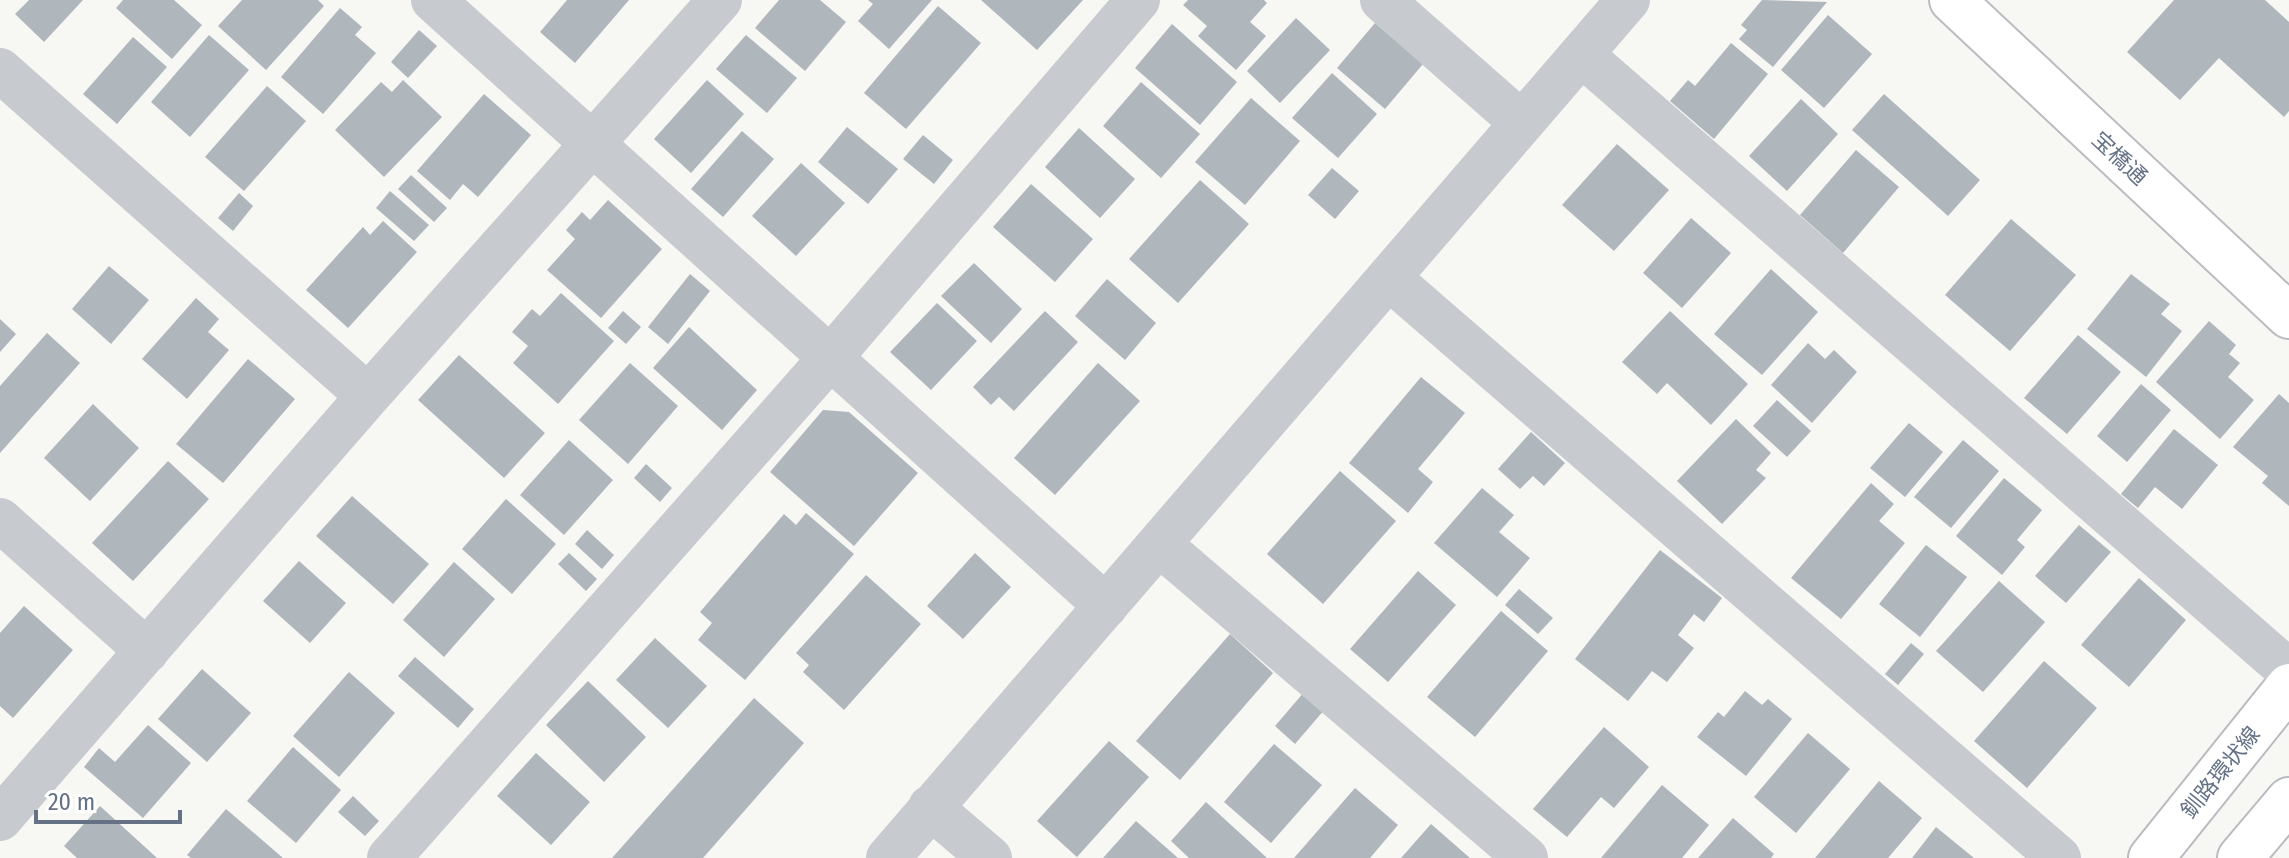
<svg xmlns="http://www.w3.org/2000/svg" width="2289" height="858" font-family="'Fira Sans Condensed','Noto Sans JP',sans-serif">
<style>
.building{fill:#afb6bc}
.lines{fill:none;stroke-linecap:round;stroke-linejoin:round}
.secondary-casing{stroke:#b9bdc2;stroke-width:48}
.primary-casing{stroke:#b8bbc0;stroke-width:48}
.street{stroke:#c7cace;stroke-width:44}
.secondary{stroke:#fff;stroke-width:44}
.primary{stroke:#fff;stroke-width:44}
.labels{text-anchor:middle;stroke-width:8;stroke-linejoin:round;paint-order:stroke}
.street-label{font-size:22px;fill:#657286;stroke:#fff}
</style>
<rect width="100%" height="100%" fill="#f7f7f4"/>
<path class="building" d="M29 0H83L44 42 15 14Z
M123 0H174L202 25 172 59 116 8Z
M242 0H318L324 6 266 70 218 26Z
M567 0H629L575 63 540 32Z
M779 0H820L846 22 805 71 755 28Z
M868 0H932L889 49 858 21 873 4Z
M981 0H1083L1037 50Z
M1188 0H1264L1267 3 1250 22 1266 36 1236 70 1198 36 1207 26 1183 5Z
M1762 0 1827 2 1773 67 1739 39 1747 30 1741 25Z
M2174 0H2265L2289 22V111L2284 117 2219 58 2180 100 2127 52Z
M938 6 981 43 906 129 864 93Z
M340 8 362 27 355 35 376 53 323 114 281 77Z
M1828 15 1872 54 1824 108 1781 70Z
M1296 18 1330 50 1280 103 1247 71Z
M1375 23 1423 64 1385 109 1337 68Z
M1172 24 1237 82 1200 125 1135 68Z
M419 30 437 46 408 78 391 62Z
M209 35 249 70 190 137 151 102Z
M746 35 797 78 767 113 716 69Z
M133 37 167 67 117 124 83 94Z
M1731 43 1768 74 1714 139 1670 101 1688 80 1695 86Z
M1332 73 1377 114 1338 158 1292 118Z
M403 80 442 117 384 177 335 130 381 82 392 92Z
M707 80 744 114 691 173 654 139Z
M1141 82 1200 134 1161 178 1103 126Z
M267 86 306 121 244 191 205 157Z
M484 94 531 135 478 197 463 184 450 200 417 171Z
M1884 94 1980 180 1948 216 1852 130Z
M1251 98 1300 141 1245 205 1195 162Z
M1801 99 1838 134 1787 191 1749 156Z
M847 127 898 169 868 204 818 162Z
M1079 128 1135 179 1100 218 1045 167Z
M742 131 774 159 723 217 691 189Z
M923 135 953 160 934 184 903 159Z
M1617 144 1669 190 1614 251 1562 205Z
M1856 150 1899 187 1843 253 1800 215Z
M801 163 845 203 796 256 752 216Z
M1332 168 1359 191 1335 219 1308 195Z
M411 175 447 208 434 222 398 189Z
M1200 180 1249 224 1178 303 1129 259Z
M1031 184 1093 239 1055 282 993 227Z
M390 191 429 225 414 241 376 208Z
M239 193 253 206 233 231 218 218Z
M608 200 662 249 601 318 547 270 575 239 566 230 582 212 590 220Z
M1691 218 1731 253 1682 308 1643 273Z
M2011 219 2076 275 2010 351 1945 295Z
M383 221 417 252 348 328 306 290 363 227 370 235Z
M974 263 1022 309 991 343 941 296Z
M109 266 149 300 111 344 72 309Z
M1771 269 1818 312 1762 375 1714 334Z
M690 274 710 291 668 344 648 327Z
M2131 274 2170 304 2161 314 2182 331 2146 377 2087 329Z
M1107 279 1156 323 1125 360 1075 316Z
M561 293 614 341 558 404 513 363 528 346 512 332 532 309 540 316Z
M196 298 219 319 208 332 229 350 187 399 142 359Z
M937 303 977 341 931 390 890 352Z
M623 311 641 327 626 344 608 328Z
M1045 311 1078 342 1014 411 999 397 991 405 973 387Z
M1670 311 1748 384 1711 425 1667 383 1657 394 1622 362Z
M0 319 16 334 0 352Z
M2209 321 2236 345 2229 354 2240 363 2228 377 2254 400 2220 439 2156 382Z
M689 327 757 390 722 430 653 368Z
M47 333 80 363 0 453V386Z
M2078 335 2121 372 2067 434 2024 398Z
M1808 343 1825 359 1834 350 1857 372 1812 423 1771 385Z
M459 355 545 433 504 478 418 400Z
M248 359 295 399 223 483 176 444Z
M630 363 678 406 628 464 579 420Z
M1098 363 1140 401 1055 495 1014 458Z
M1421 377 1465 413 1418 469 1433 482 1408 513 1349 463Z
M2141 384 2171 410 2127 462 2097 436Z
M2279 394 2289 403V506L2262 483 2268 476 2233 447Z
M1777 400 1811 431 1787 457 1753 426Z
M93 404 139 448 90 501 44 458Z
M823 410 849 412 918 473 854 546 770 472Z
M1736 419 1771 453 1756 470 1766 478 1722 524 1677 481Z
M1909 423 1943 452 1905 497 1870 468Z
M2174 429 2218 465 2182 509 2155 487 2138 508 2121 494Z
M1531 432 1565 463 1544 486 1533 476 1520 489 1498 469Z
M569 440 613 480 564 535 520 495Z
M1963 440 1999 471 1951 528 1914 497Z
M168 461 209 499 133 581 92 543Z
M646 464 672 488 660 502 634 478Z
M1340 471 1396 521 1323 604 1267 554Z
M2004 478 2042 510 2017 540 2025 547 2002 575 1956 536Z
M1871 483 1894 504 1879 521 1905 543 1841 619 1791 578Z
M1482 488 1514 515 1499 532 1530 558 1497 597 1434 543Z
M352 496 429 564 393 604 316 536Z
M506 499 556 544 512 594 462 549Z
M806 513 854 554 745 680 698 640 712 623 700 612 784 514 796 525Z
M2079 525 2111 552 2066 603 2035 576Z
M587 530 614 555 602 569 575 544Z
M1926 545 1967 577 1920 637 1879 604Z
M1660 550 1722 598 1704 622 1694 614 1678 635 1694 648 1667 682 1652 671 1628 701 1575 659Z
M569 553 597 579 586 591 558 564Z
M975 553 1011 587 963 639 927 606Z
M299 561 346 603 310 643 263 601Z
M454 562 495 599 444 657 403 620Z
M1418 571 1456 605 1388 682 1350 649Z
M866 575 921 624 844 710 803 672 809 665 796 653Z
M2139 578 2186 620 2129 687 2081 645Z
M1999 581 2045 622 1983 692 1936 651Z
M1519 589 1553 618 1538 634 1505 605Z
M24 606 73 650 13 718 0 706V633Z
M1501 611 1548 651 1475 737 1427 697Z
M1230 634 1273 673 1180 780 1136 741Z
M655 638 707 686 668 728 616 680Z
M1911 643 1924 654 1898 685 1885 674Z
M415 657 474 709 458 728 398 676Z
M2044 661 2097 708 2027 788 1974 741Z
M202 669 251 713 207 762 158 719Z
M349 672 395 713 339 777 293 736Z
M588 681 646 737 604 782 546 725Z
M1305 691 1325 709 1295 744 1275 726Z
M1745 691 1762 705 1768 699 1792 719 1746 776 1697 737 1718 712 1724 717Z
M754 698 804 743 703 858H612Z
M148 725 191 763 143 818 84 767 99 748 115 762Z
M1604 727 1649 767 1614 808 1601 797 1567 837 1533 809Z
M1808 733 1850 769 1796 833 1754 797Z
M1109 741 1149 777 1077 857 1037 821Z
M1274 744 1322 785 1271 843 1224 802Z
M293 747 341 790 296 843 247 801Z
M536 753 590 802 551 845 497 796Z
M1879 781 1922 818 1888 858H1815Z
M1662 785 1709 825 1682 858H1601Z
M1355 788 1398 825 1370 858H1294Z
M353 796 379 821 365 836 338 812Z
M1206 802 1267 858H1189L1171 841Z
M100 806 157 858H77L64 846Z
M226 809 283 858H191L187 855Z
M1733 818 1774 854 1771 858H1698Z
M1136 821 1178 858H1103Z
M1431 824 1470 858H1401Z
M1936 827 1974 858H1912Z"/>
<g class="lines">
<defs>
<path id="secondary" d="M1952 0 2289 316"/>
<path id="primary" d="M2151 858 2289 686
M2240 858 2289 800"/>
</defs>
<use href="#secondary" class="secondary-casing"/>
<use href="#primary" class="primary-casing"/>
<path class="street" d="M433 0 1106 606
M1382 0 1522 123
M1582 55 2289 671
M0 70 368 396
M1389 278 2059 858
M0 520 147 651
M1159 544 1526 858
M930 807 990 858
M0 819 368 396 720 0
M389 858 831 357 1138 0
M888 858 1628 0"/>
<use href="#secondary" class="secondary"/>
<use href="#primary" class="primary"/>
</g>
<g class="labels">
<g class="street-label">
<text transform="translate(2120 158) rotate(43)" y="8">宝橋通</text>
<text transform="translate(2220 772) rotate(-51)" y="8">釧路環状線</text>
</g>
</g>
<path d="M36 810v12h144v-12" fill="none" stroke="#657286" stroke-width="4"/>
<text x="48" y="810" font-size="24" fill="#657286" stroke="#ffffff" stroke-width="6" paint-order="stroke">20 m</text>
</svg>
